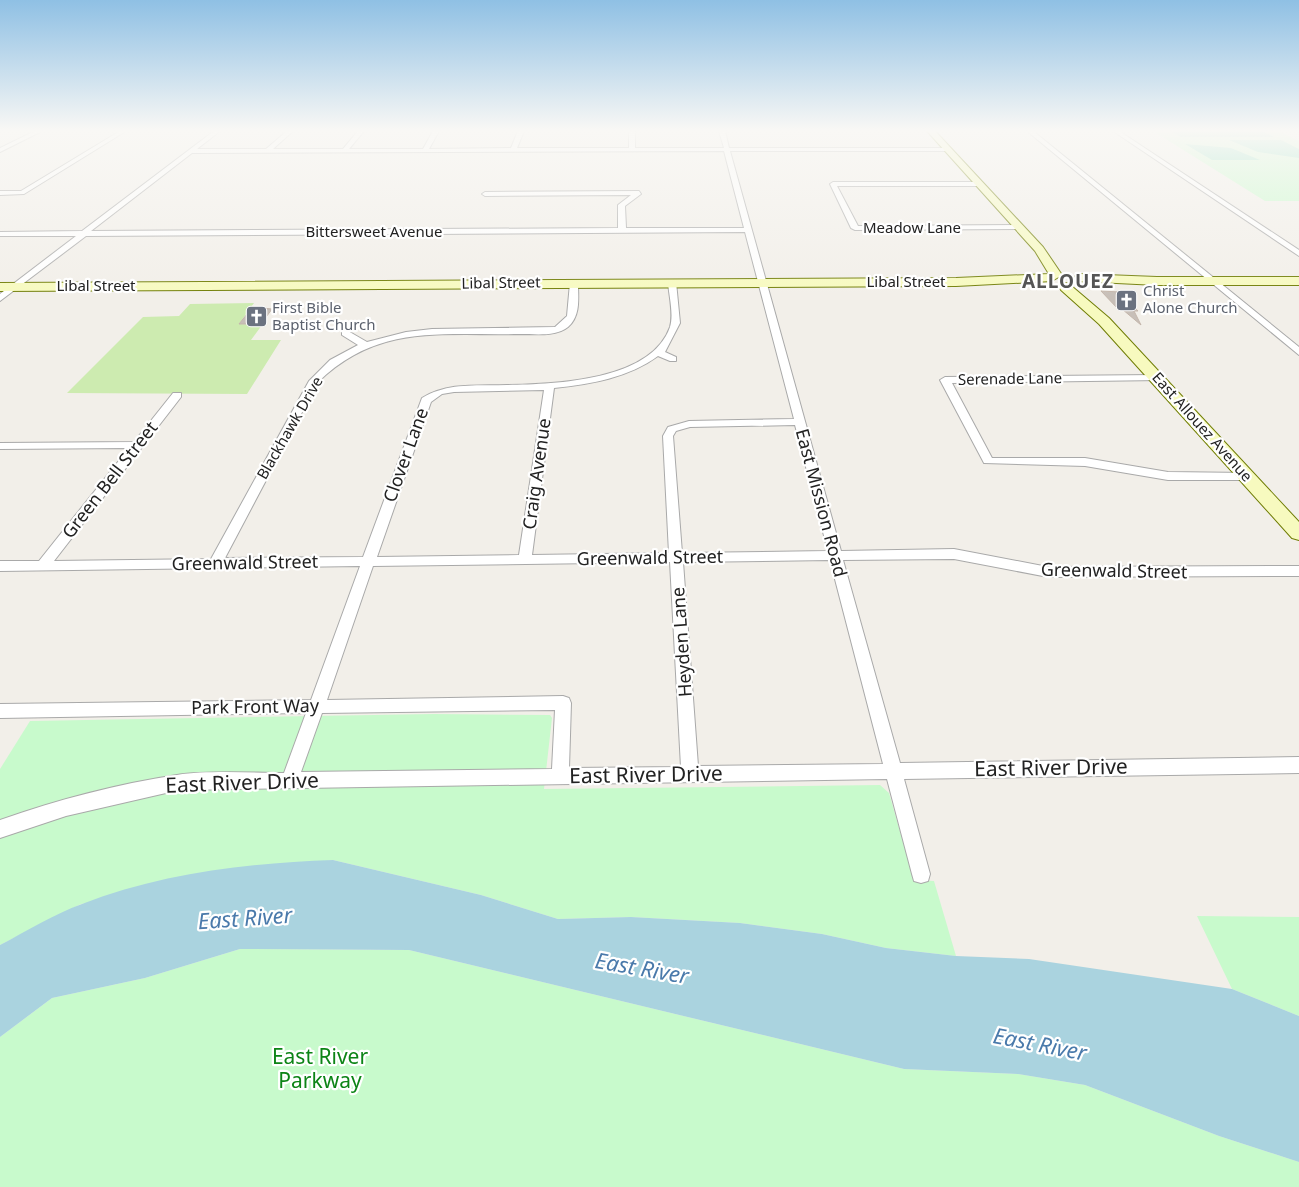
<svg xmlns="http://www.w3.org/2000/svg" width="1299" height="1187" font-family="'Noto Sans',sans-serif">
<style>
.grass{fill:#cdebb0}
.park{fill:#c8facc}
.pitch{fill:#88e0be}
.water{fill:#aad3df}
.building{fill:#c7bfb8;stroke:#c4b6ab}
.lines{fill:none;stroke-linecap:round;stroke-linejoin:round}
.street-casing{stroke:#a9a9a9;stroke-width:2}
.secondary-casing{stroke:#707d05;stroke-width:2}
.street{fill:#fff;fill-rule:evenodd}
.secondary{fill:#f7fabf;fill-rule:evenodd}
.labels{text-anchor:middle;stroke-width:4.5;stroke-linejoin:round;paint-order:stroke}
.far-street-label{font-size:15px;fill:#222;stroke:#fff}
.far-worship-label{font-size:15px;fill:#5b616d;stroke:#fff;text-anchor:start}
.street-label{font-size:18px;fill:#222;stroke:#fff}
.far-district-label{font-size:19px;font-weight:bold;letter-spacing:1px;fill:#555;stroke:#fff}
.near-street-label{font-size:21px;fill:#222;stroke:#fff}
.near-park-label{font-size:21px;fill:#0c8416;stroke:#fff}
.near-water-label{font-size:22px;font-style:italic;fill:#4a7aab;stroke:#fff}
</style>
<rect width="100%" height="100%" fill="#f2efe9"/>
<path class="grass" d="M254 303 239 324 262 325 251 340H281L247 394 67 393 143 317 179 316 190 304Z"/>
<path class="park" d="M1153 131H1279L1299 141V201H1265Z
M434 714 550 715 552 718 544 789 880 785 889 793 914 880 934 881 956 956 886 948 822 934 740 923 631 917 558 919 481 895 333 860 81 904 0 945V769L30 721Z
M1197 916 1299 917V1016L1232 989Z
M240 949 409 950 904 1069 1018 1074 1085 1085 1219 1136 1299 1162V1187H0V1037L52 998 145 978Z"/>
<path class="pitch" d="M1170 131H1262L1274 137H1181Z
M1229 140H1281L1299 149V158L1258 152Z
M1185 144 1231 148 1260 160H1212Z"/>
<path class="water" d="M333 860 481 895 558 919 631 917 740 923 822 934 886 948 956 956 1029 959 1232 989 1299 1016V1162L1219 1136 1085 1085 1018 1074 904 1069 409 950 240 949 145 978 52 998 0 1037V945C27 931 54 914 82 904 162 873 248 863 333 860Z"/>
<path class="building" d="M1101 291 1120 292 1138 311H1134L1141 325 1122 309H1118Z
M262 308 272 309 261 324H239L251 309Z"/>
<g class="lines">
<defs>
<path id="street" d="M35 131H42L0 152V148Z
M120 131H126L24 194 0 195V191H21Z
M214 131H220L197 149H266L287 131H293L273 149H343L358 131H364L349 149H423L433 131H439L429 149 511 148 518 131H524L517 148H629V131H635V148H724L719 131H725L729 148H950L948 151H730L841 551 954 549 1048 567 1299 566V576L1048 577 954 559 843 560 900 763 1299 757V773L904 779 930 874 928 881 921 883 914 881 912 874 887 779 179 790 66 816 0 838V820C57 800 117 784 177 775 208 770 252 773 284 773L306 713 0 718V704L311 700 360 566 0 571V561H39L129 448 0 449V443L134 442 173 393H181V397L54 561 211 559 309 381 330 360 358 345 342 335V331H348L367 342 406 332 432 329 555 327 567 316 570 283 574 281 578 283C578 297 581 316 568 327 556 337 535 334 520 334 442 336 379 323 318 382L225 558 363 557 422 398C448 382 478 386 507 385 555 384 651 381 670 327 674 314 669 296 668 282L672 280 676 282 680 323 665 352 676 357V361H670L658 356C628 378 591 384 554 388L532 555 669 553 663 436 668 427 689 421 794 419 745 232 86 236 0 301V294L76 236H0V232L82 231ZM724 151 744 228H626L625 206 641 194 639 191 485 192 482 194 485 196 631 195 618 205V228L91 231 192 153ZM544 390 519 555 377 557 431 402 442 394 454 392ZM795 425 828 551 682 553 673 436 676 431 690 427ZM830 560 883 764 698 766 683 562ZM670 562 681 767 569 768 571 703 569 698 563 696 327 700 373 566ZM555 710 552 769 301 772 322 713Z
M1027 131H1033L1299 347V355Z
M1113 131H1119L1299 250V256Z
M833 182H979L982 184 979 186H837L858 226 1019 225 1023 227 1019 229 855 230 851 228 830 184Z
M1157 375 1161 376V380L952 383 992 458H1085L1168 472 1247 473 1251 474V480H1168L1085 466 984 463 940 380 945 377Z"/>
<path id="secondary" d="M927 131H935L1043 247 1062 275 1052 281 956 286 0 291V283L956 278 1049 274 1035 251Z
M1080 274 1157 277H1299V285H1157L1076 281 1074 278 1076 275Z
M1065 283 1069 284 1109 318 1299 522V540L1292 538 1099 324 1061 290 1059 287Z"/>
</defs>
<use href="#street" class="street-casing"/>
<use href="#secondary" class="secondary-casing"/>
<use href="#street" class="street"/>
<use href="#secondary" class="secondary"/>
</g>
<linearGradient id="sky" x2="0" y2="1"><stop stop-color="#8fc0e4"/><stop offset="0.44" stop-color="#f9f8f5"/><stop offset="1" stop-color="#f9f8f5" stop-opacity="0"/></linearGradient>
<rect width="1299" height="297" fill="url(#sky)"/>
<defs>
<symbol id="church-square" viewBox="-11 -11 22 22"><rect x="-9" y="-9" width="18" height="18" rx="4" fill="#6b7280" stroke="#fff"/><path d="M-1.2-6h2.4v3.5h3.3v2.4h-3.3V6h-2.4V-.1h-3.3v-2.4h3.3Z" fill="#fff"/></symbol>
</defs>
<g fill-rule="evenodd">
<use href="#church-square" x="1114" y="288" width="25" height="25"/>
<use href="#church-square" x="244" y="304" width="25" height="25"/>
</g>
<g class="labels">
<g class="far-street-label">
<text x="912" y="233">Meadow Lane</text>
<text x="374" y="237">Bittersweet Avenue</text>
<text x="906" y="287">Libal Street</text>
<text transform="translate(501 283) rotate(-1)" y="5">Libal Street</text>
<text x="96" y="291">Libal Street</text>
<text transform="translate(1010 379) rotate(-1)" y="5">Serenade Lane</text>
<text transform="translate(1202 427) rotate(48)" y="5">East Allouez Avenue</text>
<text transform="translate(290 428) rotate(-60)" y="5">Blackhawk Drive</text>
</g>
<g class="far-worship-label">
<text x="1143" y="296">Christ<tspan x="1143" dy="17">Alone Church</tspan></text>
<text x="272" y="313">First Bible<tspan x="272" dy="17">Baptist Church</tspan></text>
</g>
<g class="street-label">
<text transform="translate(406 455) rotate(-70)" y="6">Clover Lane</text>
<text transform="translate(537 474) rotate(-82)" y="6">Craig Avenue</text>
<text transform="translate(110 480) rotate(-52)" y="6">Green Bell Street</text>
<text transform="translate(821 503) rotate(75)" y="6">East Mission Road</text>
<text transform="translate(650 558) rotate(-1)" y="6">Greenwald Street</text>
<text transform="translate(245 563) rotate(-1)" y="6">Greenwald Street</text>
<text transform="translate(1114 571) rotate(1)" y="6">Greenwald Street</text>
<text transform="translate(682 642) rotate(-94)" y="6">Heyden Lane</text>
<text transform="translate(255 707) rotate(-1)" y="6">Park Front Way</text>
</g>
<g class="far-district-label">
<text x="1068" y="288">ALLOUEZ</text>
</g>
<g class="near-street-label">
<text transform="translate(1051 768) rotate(-1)" y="7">East River Drive</text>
<text transform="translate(646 775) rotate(-1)" y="7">East River Drive</text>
<text transform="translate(242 783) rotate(-2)" y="7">East River Drive</text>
</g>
<g class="near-park-label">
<text x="320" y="1064">East River<tspan x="320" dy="24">Parkway</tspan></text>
</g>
<g class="near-water-label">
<text transform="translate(245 918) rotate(-4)" y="8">East River</text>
<text transform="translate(642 968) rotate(10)" y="8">East River</text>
<text transform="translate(1040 1044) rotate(11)" y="8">East River</text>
</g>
</g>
</svg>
